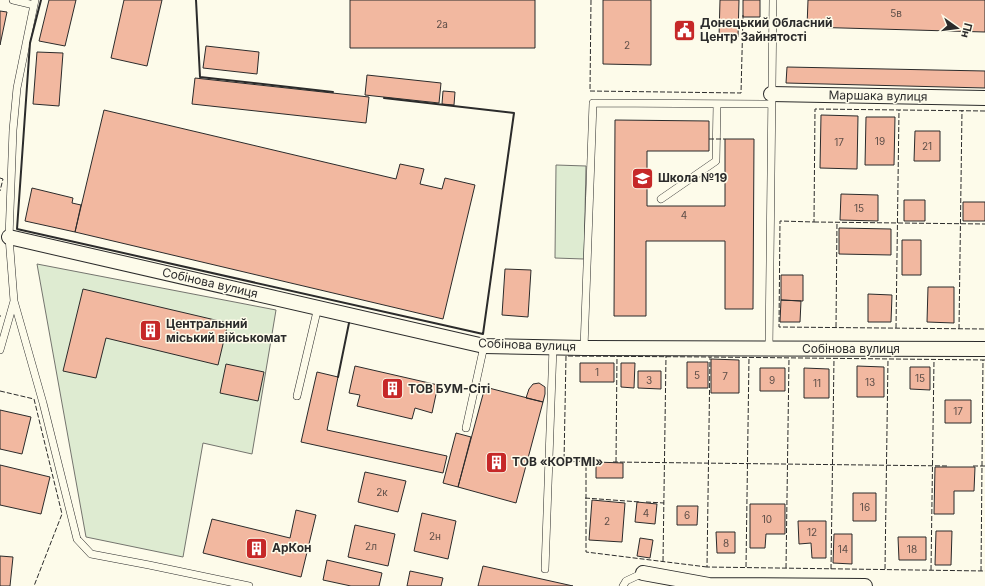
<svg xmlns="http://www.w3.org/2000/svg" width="985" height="586" font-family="Inter,sans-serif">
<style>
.green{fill:#deebd1;stroke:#74746e}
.building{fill:#f2b8a0;stroke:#2b2b2b}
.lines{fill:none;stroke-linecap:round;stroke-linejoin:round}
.service-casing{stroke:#2b2b2b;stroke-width:8}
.minor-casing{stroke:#2b2b2b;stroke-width:16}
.service{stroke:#fdfbea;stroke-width:7}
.minor{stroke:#fdfbea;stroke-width:14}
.fence{stroke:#2b2b2b;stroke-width:1;stroke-dasharray:5 2;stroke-linecap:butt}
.wall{stroke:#2b2b2b;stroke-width:2}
.labels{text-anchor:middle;stroke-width:3;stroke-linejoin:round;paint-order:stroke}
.number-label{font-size:10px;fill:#5d4e48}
.poi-label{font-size:12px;font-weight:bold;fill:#2b2b2b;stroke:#fdfbea;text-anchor:start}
.street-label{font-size:12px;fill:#2b2b2b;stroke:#fdfbea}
</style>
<rect width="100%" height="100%" fill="#fdfbea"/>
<path class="green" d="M556 165 586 166 584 259 555 258Z
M37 264 276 310 252 454 203 443 183 557 86 537Z"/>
<path class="building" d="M49 0H76L65 46 39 41Z
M124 0H162L147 66 111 58Z
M350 0H535V48H350Z
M603 0H651V65L603 64Z
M720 0H739L738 37H719Z
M743 0H760V17H743Z
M808 0H985V32L807 27Z
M0 11 7 12 0 45Z
M206 46 259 52 257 74 203 68Z
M37 52 63 53 59 106 33 104Z
M787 67 985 71V88L786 83Z
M367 75 441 83 439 103 365 95Z
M195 78 369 97 366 123 192 104Z
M443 91 455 92 454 105 442 104Z
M104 110 396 179 400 164 424 169 420 184 442 189 445 178 475 185 443 319 75 232Z
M821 115 858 116 857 169 820 168Z
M866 117H895L894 165H865Z
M615 120 709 121V151H647V206H725V139H754L753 309H725V241H646V316H614Z
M915 131H940V161H914Z
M32 188 73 198 72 203 81 205 75 232 25 221Z
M841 194 878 195V221L840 220Z
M904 200H925V221H904Z
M963 202H985V221H963Z
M839 228 891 229V255L839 254Z
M902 240H921V275H902Z
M505 269 531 270 528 317 502 315Z
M781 275H803V301L781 300Z
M928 287H954V323L927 322Z
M83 289 228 323 218 365 106 338 96 378 63 371Z
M868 294 892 295 891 322H868Z
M781 300 801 301 800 322H780Z
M711 359 739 360V393H711Z
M687 362H708V388H687Z
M580 363H614V382H580Z
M621 363H635L634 388 621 387Z
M226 364 264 372 258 401 220 393Z
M355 366 438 385 432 413 415 408 412 419 357 406 360 395 349 393Z
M857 366 884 367V397H857Z
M910 367H930V390L910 389Z
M760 368H785V391H760Z
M804 368 829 369V398H804Z
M638 371H661V389L638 388Z
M317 372 338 377 327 430 447 456 443 473 301 442Z
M539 383 545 387V394L543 402 526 398 529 389 533 384Z
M485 387 543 402 516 503 458 487Z
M945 400H971V423H945Z
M0 410 31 417 22 454 0 449Z
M456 433 471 437 458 487 443 483Z
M596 462 623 463V478H596Z
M0 465 50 477 41 514 0 505Z
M935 467H975L974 491H954V514H934Z
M365 472 406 481 398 512 358 502Z
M853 493H876V521H853Z
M592 500 625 503 622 542 589 540Z
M637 502 657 504 655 524 635 522Z
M750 504H785V534H766L765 548H750Z
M677 506H698L697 525H677Z
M296 510 316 515 301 577 203 553 212 519 290 538Z
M422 513 456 521 448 559 414 551Z
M798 521H826V558H812L811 543 799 544Z
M355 525 395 534 388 566 348 557Z
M936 531H952L951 565H935Z
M716 532H735V553H717Z
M834 534H852V564L833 563Z
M898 537H926V560H899Z
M640 538 653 540 650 558 637 556Z
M0 556 13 557 10 586H0Z
M327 560 382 573 379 586H351L323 580Z
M483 566 573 586H478Z
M410 571 443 578 441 586H407Z"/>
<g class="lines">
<defs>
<path id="service" d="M13 0 34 5
M661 199 716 161 717 104
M14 301 43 403 77 539 91 554 149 565 249 586
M584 348 593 103 771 104
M769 349 773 0
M0 350 14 301 9 237 13 130 17 88 35 0
M297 396 318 307
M466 428 484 346
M545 569 553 347
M623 586 626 581 643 573"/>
<path id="minor" d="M771 94 985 98
M9 237 484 346 584 348 985 349
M643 573 709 585 865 586"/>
</defs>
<use href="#service" class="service-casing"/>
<use href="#minor" class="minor-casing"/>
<use href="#service" class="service"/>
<use href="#minor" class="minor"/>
<path class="fence" d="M591 0 590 91 741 93 743 15
M985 111 815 109 814 222 780 221 779 327 985 329
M709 139H725
M0 178 3 179 0 191
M814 222 985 224
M0 315V317
M836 327 837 222
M896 328 899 110
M959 329 962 110
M985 360 710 357 707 567 985 571
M0 391 34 399 62 514 34 586
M586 461 599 462
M613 462 949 466
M616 462 617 356
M973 466H985
M585 498 640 502
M646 502 664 503
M663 561 666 356
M707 567 586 552V461L564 462 566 356 710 357
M746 567 749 357
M786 568 789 358
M831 569 834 358
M885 569 888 359
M931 570 934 360
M981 571 983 360"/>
<path class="wall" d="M41 0 30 43 17 229 483 334 514 113 384 98
M196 0 200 77 333 92
M338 377 349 323"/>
</g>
<defs>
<symbol id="civic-square" viewBox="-11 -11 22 22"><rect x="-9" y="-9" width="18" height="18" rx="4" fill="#c62828" stroke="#fdfbea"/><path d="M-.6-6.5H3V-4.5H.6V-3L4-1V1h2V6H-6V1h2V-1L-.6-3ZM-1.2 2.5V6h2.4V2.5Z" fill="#fff"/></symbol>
<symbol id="school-square" viewBox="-11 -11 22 22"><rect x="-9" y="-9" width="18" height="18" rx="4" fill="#c62828" stroke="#fdfbea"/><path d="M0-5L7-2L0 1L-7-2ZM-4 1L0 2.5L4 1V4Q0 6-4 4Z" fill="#fff"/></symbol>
<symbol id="building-square" viewBox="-11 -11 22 22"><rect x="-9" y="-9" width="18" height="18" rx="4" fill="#c62828" stroke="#fdfbea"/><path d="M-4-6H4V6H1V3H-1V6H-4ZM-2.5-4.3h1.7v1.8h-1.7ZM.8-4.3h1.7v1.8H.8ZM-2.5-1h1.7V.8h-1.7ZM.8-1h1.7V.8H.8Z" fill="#fff"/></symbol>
</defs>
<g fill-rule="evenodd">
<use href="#civic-square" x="672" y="18" width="25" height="25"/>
<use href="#school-square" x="630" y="166" width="25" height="25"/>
<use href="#building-square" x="138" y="318" width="25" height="25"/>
<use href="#building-square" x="380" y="376" width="25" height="25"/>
<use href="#building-square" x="484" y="450" width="25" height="25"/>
<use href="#building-square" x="244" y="536" width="25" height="25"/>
</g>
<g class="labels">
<g class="number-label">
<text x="896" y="17">5в</text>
<text x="442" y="28">2а</text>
<text x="627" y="49">2</text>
<text x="880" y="145">19</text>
<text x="839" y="146">17</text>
<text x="927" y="150">21</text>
<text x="859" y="212">15</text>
<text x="684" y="219">4</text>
<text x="597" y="376">1</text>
<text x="697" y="379">5</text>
<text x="725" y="380">7</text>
<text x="920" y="382">15</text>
<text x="649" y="384">3</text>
<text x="772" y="384">9</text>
<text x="870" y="386">13</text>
<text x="817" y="387">11</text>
<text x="958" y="415">17</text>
<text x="382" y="496">2к</text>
<text x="865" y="511">16</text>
<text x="646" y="517">4</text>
<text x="687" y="519">6</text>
<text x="767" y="523">10</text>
<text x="607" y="525">2</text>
<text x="812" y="536">12</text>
<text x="435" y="540">2н</text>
<text x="726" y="547">8</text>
<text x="371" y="550">2л</text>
<text x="843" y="553">14</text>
<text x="912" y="553">18</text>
</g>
<g class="poi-label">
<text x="700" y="27">Донецький Обласний<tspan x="700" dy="14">Центр Зайнятості</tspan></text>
<text x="658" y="182">Школа №19</text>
<text x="166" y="328">Центральний<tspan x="166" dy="14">міський військомат</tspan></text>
<text x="408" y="393">ТОВ БУМ-Сіті</text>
<text x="512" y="466">ТОВ «КОРТМІ»</text>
<text x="272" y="552">АрКон</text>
</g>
<g class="street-label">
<text transform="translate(878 96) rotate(1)" y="4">Маршака вулиця</text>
<text transform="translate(210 283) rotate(13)" y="4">Собінова вулиця</text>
<text transform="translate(527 345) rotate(2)" y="4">Собінова вулиця</text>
<text x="851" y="353">Собінова вулиця</text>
</g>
</g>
<g transform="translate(957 28) rotate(104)" stroke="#fdfbea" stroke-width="3" paint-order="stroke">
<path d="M0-3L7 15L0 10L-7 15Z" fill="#2b2b2b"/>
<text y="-6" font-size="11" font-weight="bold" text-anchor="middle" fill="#2b2b2b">Пн</text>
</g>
</svg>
